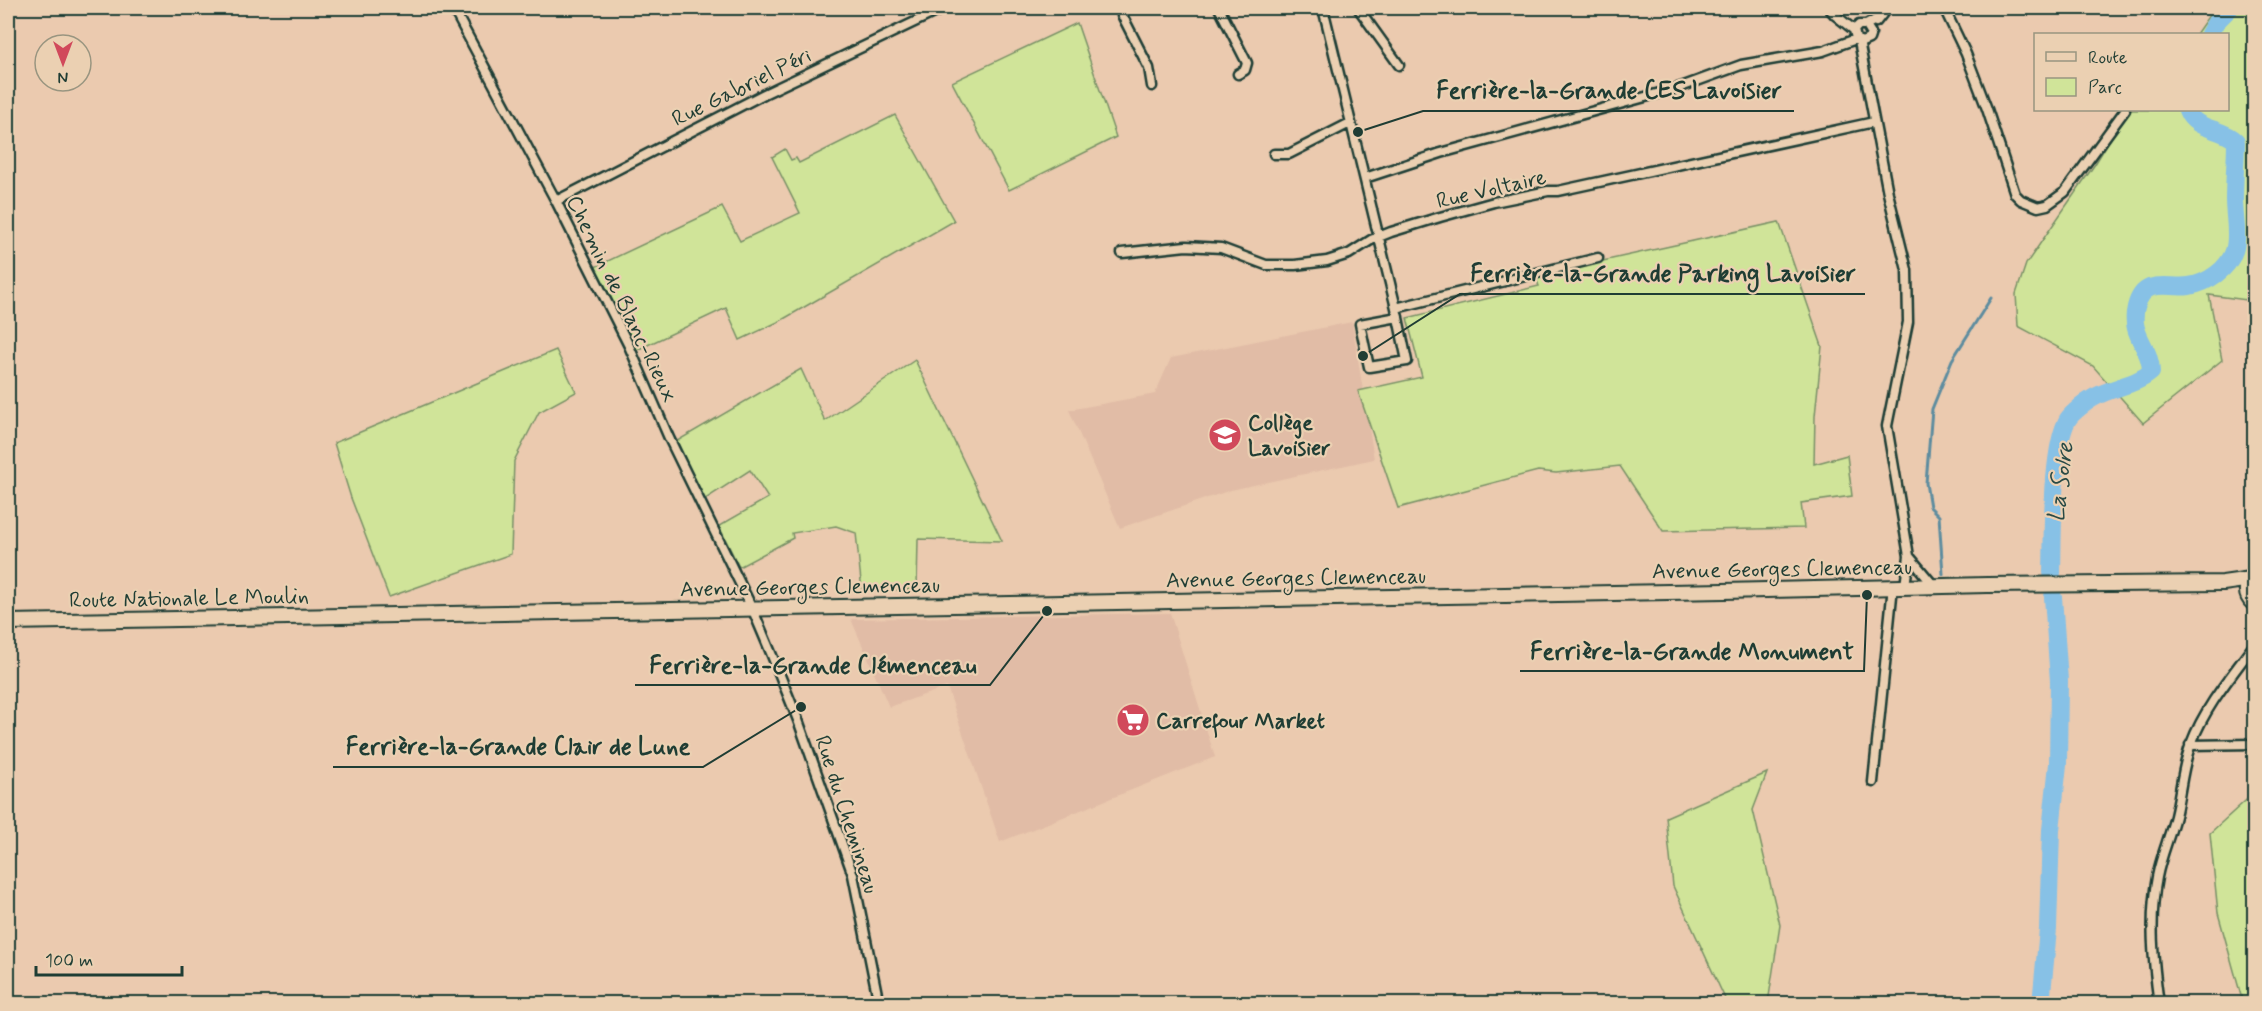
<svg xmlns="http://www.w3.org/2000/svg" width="2262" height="1011" font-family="Mynerve,sans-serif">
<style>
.built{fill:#e1bca6}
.green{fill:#d0e499;stroke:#789066;stroke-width:1.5}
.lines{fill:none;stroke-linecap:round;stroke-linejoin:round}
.stream{stroke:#5d8c9f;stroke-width:3}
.river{stroke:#87c1e6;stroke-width:18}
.street-casing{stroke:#1f3d34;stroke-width:13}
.primary-casing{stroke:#1f3d34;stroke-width:18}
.street{stroke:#ebd0b2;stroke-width:8}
.primary{stroke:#ebd0b2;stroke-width:14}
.labels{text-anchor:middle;stroke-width:4.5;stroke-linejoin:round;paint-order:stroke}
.street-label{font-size:22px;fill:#1f3d34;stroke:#ebd0b2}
.poi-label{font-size:22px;font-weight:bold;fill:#1f3d34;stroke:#ebd0b2;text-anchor:start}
.water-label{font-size:24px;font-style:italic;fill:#294a46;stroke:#ebd0b2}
.leader{fill:none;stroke:#1f3d34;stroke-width:2}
.callout-dot{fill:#1f3d34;stroke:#ebd0b2;stroke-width:2}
.callout-label{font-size:24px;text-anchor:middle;font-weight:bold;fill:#1f3d34;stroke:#ebd0b2;stroke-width:4.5;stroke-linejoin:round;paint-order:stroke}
</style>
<rect width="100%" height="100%" fill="#ebcaaf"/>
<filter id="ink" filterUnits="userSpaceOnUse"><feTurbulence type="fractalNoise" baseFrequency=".0167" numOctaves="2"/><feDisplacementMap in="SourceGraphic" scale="12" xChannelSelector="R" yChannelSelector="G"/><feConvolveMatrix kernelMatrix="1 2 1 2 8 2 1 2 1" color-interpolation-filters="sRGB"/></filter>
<g filter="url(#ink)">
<path class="built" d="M1352 322 1374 459 1231 490 1120 528 1069 410 1155 394 1171 358Z
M1170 613 1215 757 1000 842 947 687 889 707 851 619Z"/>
<path class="green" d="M2214 8H2254V301L2209 295 2222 360 2143 423 2093 366 2018 326 2016 294 2026 264 2095 164 2128 110H2228V34H2196Z
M1077 23 1116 137 1009 190 952 82Z
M895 115 954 221 780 321 740 340 726 308 637 350 595 267 722 207 740 241 800 213 772 157 785 149 791 160 796 158 799 163Z
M1779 222 1822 346 1815 416 1814 464 1847 455 1852 496 1801 503 1804 528 1663 531 1620 466 1556 473 1538 471 1398 508 1358 391 1422 377 1407 318 1539 286 1535 276Z
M556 350 576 392 539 412 514 461 511 554 389 597 351 498 334 443Z
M915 360 1002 541 918 539 917 589 862 591 856 533 836 526 792 533 793 538 739 567 719 526 768 498 750 470 704 500 677 441 801 369 825 421Z
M1767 773 1753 810 1780 925 1768 1003H1727L1673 886 1666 817Z
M2254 793V1003H2243L2218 913 2210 833Z"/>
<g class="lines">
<path class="stream" d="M1943 574 1939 516 1930 507 1926 483 1932 409 1952 360 1991 298"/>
<path class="river" d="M2209 34 2216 22 2230 8
M2052 573C2053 537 2051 448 2068 419 2073 412 2086 402 2093 398 2111 387 2135 386 2151 372 2151 346 2129 336 2136 307 2144 276 2168 289 2189 286 2208 283 2228 269 2234 251 2239 236 2234 216 2234 200 2234 180 2236 161 2236 141 2221 127 2195 131 2187 110
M2041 1004 2048 929 2051 830 2058 764 2059 681 2053 597"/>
<defs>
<path id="street" d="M453 8 556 201 629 346 669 438 752 608 771 653 798 720 853 875 879 1004
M1120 8 1122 15 1149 68 1152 86
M1219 8 1247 63 1245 70 1238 74
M1323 8 1396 308 1407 361 1369 367 1360 324 1398 317
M1358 8 1399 65
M1829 8 1835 15 1854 30
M1944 8 1966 54 1987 109 2015 194 2021 200 2038 207 2047 205 2065 192 2125 110
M1876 22 1887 8
M1866 25 1871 33 1869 39 1862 42 1856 39 1854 30 1859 25H1866L1877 19
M1859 41 1888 193 1907 270 1908 322 1887 426 1909 556 1905 586
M1274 154H1289L1350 123
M1365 178 1441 153 1678 88 1741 65 1823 51 1856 39
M556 201 764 94 944 8
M1122 253 1186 246 1221 248 1266 265H1295L1327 261 1349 254 1371 240 1391 232 1440 217 1494 202 1548 191H1558L1874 122
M1396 308 1598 258
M1909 556 1934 586
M2190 745 2254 744
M1873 782 1893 586
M2159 1004C2153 961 2149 919 2157 877 2161 856 2170 836 2175 816 2181 792 2182 767 2191 744 2205 707 2231 676 2254 645"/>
<path id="primary" d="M2254 576C2245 585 2244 595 2254 604
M8 622 1724 591 1987 585 2223 583 2251 579"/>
</defs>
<use href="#street" class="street-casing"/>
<use href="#primary" class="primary-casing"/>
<use href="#street" class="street"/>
<use href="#primary" class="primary"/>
</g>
</g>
<defs>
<symbol id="school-disc" viewBox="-11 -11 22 22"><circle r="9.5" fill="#d1495b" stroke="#ebd0b2"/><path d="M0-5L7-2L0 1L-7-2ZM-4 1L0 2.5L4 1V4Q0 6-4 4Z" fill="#fff"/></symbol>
<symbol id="supermarket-disc" viewBox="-11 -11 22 22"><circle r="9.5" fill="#d1495b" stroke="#ebd0b2"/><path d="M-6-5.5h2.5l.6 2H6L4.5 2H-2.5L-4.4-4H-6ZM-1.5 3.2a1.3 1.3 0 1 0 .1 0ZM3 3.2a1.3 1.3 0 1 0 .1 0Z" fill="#fff"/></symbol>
</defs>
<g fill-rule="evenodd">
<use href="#school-disc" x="1206" y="416" width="38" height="38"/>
<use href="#supermarket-disc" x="1114" y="701" width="38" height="38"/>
</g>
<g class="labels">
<g class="street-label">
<text transform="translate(741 86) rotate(-26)" y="8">Rue Gabriel Péri</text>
<text transform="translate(1491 188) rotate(-13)" y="8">Rue Voltaire</text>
<text transform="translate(623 298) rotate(64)" y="8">Chemin de Blanc-Rieux</text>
<text transform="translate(1782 568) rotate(-1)" y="8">Avenue Georges Clemenceau</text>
<text transform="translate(1296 577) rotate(-1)" y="8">Avenue Georges Clemenceau</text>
<text transform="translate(810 586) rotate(-1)" y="8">Avenue Georges Clemenceau</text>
<text transform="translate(189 597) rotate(-1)" y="8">Route Nationale Le Moulin</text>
<text transform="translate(848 814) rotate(72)" y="8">Rue du Chemineau</text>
</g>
<g class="poi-label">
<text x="1248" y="430">Collège<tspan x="1248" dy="25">Lavoisier</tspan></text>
<text x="1156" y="728">Carrefour Market</text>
</g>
<g class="water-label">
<text transform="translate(2060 482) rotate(-83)" y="8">La Solre</text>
</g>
</g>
<path class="leader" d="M1358 132L1423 111H1794M1363 356L1460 294H1865M1867 595L1864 671H1520M1047 611L990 685H635M801 707L703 767H333"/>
<g class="callout-dot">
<circle cx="1358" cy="132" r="6"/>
<circle cx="1363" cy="356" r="6"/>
<circle cx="1867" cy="595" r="6"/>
<circle cx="1047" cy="611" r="6"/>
<circle cx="801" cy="707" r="6"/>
</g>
<g class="callout-label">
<text x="1609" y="98">Ferrière-la-Grande CES Lavoisier</text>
<text x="1663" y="281">Ferrière-la-Grande Parking Lavoisier</text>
<text x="1692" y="659">Ferrière-la-Grande Monument</text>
<text x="813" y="673">Ferrière-la-Grande Clémenceau</text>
<text x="518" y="754">Ferrière-la-Grande Clair de Lune</text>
</g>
<rect width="2262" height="1011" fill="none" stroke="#ebd0b2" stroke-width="30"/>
<rect x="15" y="15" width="2232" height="981" fill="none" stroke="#1f3d34" stroke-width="2" filter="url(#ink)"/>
<rect x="2034" y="33" width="195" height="78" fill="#ebd0b2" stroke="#999580" stroke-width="1.5"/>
<rect x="2046" y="52" width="30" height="9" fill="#ebd0b2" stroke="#999580" stroke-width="1.5"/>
<text x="2088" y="63" font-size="18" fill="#1f3d34">Route</text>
<rect x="2046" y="78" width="30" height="18" fill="#d0e499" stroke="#999580" stroke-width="1.5"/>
<text x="2088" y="93" font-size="18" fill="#1f3d34">Parc</text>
<g transform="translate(63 63) rotate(180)"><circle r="28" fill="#ebd0b2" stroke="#999580" stroke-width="1.5"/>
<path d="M0-4.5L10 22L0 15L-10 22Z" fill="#d1495b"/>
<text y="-9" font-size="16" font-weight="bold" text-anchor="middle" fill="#1f3d34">N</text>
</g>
<path d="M36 966v9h146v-9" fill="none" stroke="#1f3d34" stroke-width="3"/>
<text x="45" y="966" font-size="18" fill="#1f3d34" stroke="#ebd0b2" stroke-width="4.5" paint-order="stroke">100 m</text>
</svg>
